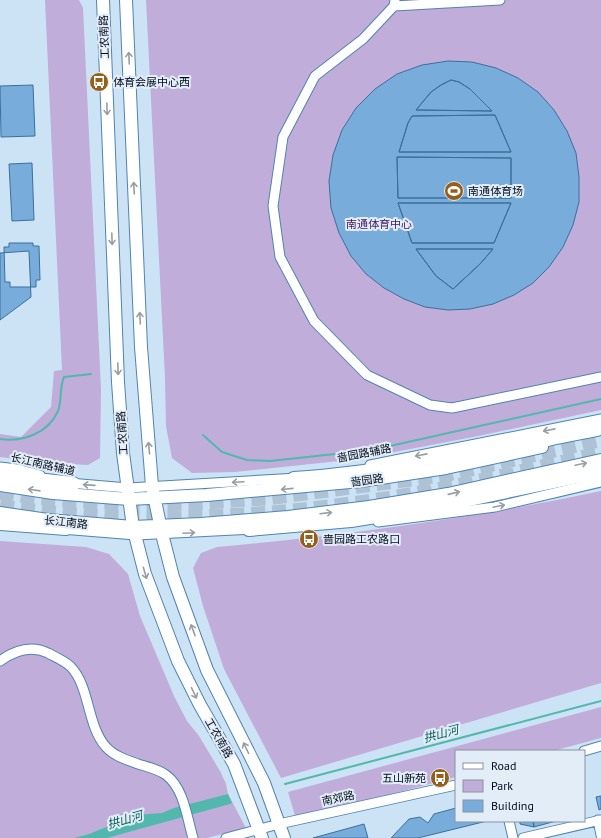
<svg xmlns="http://www.w3.org/2000/svg" width="601" height="838" font-family="'PT Sans','Noto Sans SC',sans-serif">
<style>
.green{fill:#c1add9}
.water{fill:#52b8ad}
.lines{fill:none;stroke-linecap:round;stroke-linejoin:round}
.stream{stroke:#52b8ad;stroke-width:2}
.building{fill:#78addb;stroke:#3b6f9a;fill-rule:evenodd}
.highway-tunnel{stroke:#adc2d5;stroke-width:14;stroke-dasharray:14 7;stroke-linecap:butt}
.minor-casing{stroke:#5084b0;stroke-width:11}
.major-casing{stroke:#5084b0;stroke-width:14}
.highway-casing{stroke:#5084b0;stroke-width:16}
.minor{stroke:#fff;stroke-width:9}
.major{stroke:#fff;stroke-width:12}
.highway{stroke:#fff;stroke-width:14}
.oneway{stroke:#999ea5}
.labels{text-anchor:middle;stroke-width:4;stroke-linejoin:round;paint-order:stroke}
.street-label{font-size:11px;fill:#000c1d;stroke:#e3edf7}
.poi-label{font-size:11px;fill:#000c1d;stroke:#e3edf7;text-anchor:start}
.park-label{font-size:11px;fill:#401661;stroke:#e3edf7}
.water-label{font-size:12px;font-style:italic;fill:#005e56;stroke:#e3edf7}
</style>
<rect width="100%" height="100%" fill="#cce2f5"/>
<path class="green" d="M45 0H79L83 8 101 389 100 458 88 465 47 463 0 457V434L21 437 51 407 54 371 62 370Z
M146 0H601V410L478 436 358 459 235 472 192 473 172 458 166 426 165 378Z
M601 491V683L281 778 224 669 203 606 193 568 201 553 217 547C346 535 474 518 601 491Z
M0 541 86 547 109 554 128 574 140 616 174 696 187 721 199 736 220 771 226 784 228 794 246 828 207 838H0Z
M601 707V738L553 751H456V777L296 819 288 792Z"/>
<path class="water" d="M228 794 232 803 230 804 107 838H74L89 834 136 815 162 813 174 808Z"/>
<g class="lines">
<path class="stream" d="M203 435 222 452 247 460 270 461 372 450 601 399
M0 439C22 442 48 434 58 411 62 402 59 389 64 377L91 374
M285 784 601 701"/>
</g>
<path class="building" d="M448 61 472 62 496 68 518 78 538 92 554 110 567 131 576 153 579 177V202L573 225 563 247 549 267 533 283 514 295 493 304 470 309 448 310 425 307 404 299 384 288 366 274 351 256 339 233 331 208 329 181 333 155 342 130 356 108 375 89 397 74 422 65ZM451 80 459 82 470 89 492 111 416 110 431 92 441 85ZM495 115 511 152H399L408 123 412 116ZM397 157 511 158V198H398ZM398 203H511L494 243H412ZM416 249H493L480 264 453 289 436 276Z
M451 80 459 82 470 89 492 111 416 110 431 92 441 85Z
M33 85 35 136 1 137 0 86Z
M495 115 511 152H399L408 123 412 116Z
M397 157 511 158V198H398Z
M32 163 34 220 12 221 9 164Z
M398 203H511L494 243H412Z
M9 243H33V246H39L40 280H36V287H10V282H5L4 247H9Z
M416 249H493L480 264 453 289 436 276Z
M29 251 31 297 0 320V253Z
M601 796V809L599 810 596 797Z
M456 808V821H487L418 838H391L409 819 420 817 428 823 434 814Z
M520 821H533L534 827 520 824Z
M533 821H556L534 827Z
M364 824 368 838H313Z"/>
<g class="lines">
<path class="highway-tunnel" d="M0 493 57 500 137 504 200 503 271 498 446 475 601 440
M0 506C148 528 302 516 449 487 500 477 550 464 601 453"/>
<defs>
<path id="minor" d="M395 0 394 6 363 39 315 76 283 137 273 206 280 257 314 321 367 375 430 405 452 408 601 377
M394 6 500 0
M370 465 601 419
M0 467 17 469 40 475
M69 483 128 488 298 478
M378 522 495 507 601 482
M61 529 136 535 254 529
M0 661C15 650 31 645 48 653 55 657 65 661 71 667 90 687 87 726 106 747 114 756 127 760 138 764 148 767 158 769 166 775 184 788 187 818 193 838
M584 751 601 746
M598 820 601 835
M509 821 513 838
M226 838 279 824 456 785
M523 838 601 820"/>
<path id="major" d="M103 0 118 382 123 453 133 527 145 574 178 661 200 705 234 764 262 838
M126 0 141 347 152 486 162 534 173 577 207 670 264 783 284 838
M0 485 53 493 129 499 207 495 361 481 446 468 542 447
M0 513 48 520 133 527 201 524 288 517 369 507 448 494 601 460"/>
<path id="highway" d="M0 476 73 484
M294 479C397 472 496 449 597 429
M0 523 66 528
M249 529 351 520 431 507 601 471"/>
</defs>
<use href="#minor" class="minor-casing"/>
<use href="#major" class="major-casing"/>
<use href="#highway" class="highway-casing"/>
<use href="#minor" class="minor"/>
<use href="#major" class="major"/>
<use href="#highway" class="highway"/>
</g>
<defs><path id="oneway-shaft" d="M-6 0H5M1.5-3L5.5 0L1.5 3" fill="none" stroke-width="1.6" stroke-linecap="round" stroke-linejoin="round"/></defs>
<g class="oneway">
<use href="#oneway-shaft" transform="translate(129 58) rotate(-93)"/>
<use href="#oneway-shaft" transform="translate(107 109) rotate(88)"/>
<use href="#oneway-shaft" transform="translate(134 188) rotate(-93)"/>
<use href="#oneway-shaft" transform="translate(112 239) rotate(88)"/>
<use href="#oneway-shaft" transform="translate(140 318) rotate(-93)"/>
<use href="#oneway-shaft" transform="translate(118 369) rotate(88)"/>
<use href="#oneway-shaft" transform="translate(549 430) rotate(169)"/>
<use href="#oneway-shaft" transform="translate(149 448) rotate(-95)"/>
<use href="#oneway-shaft" transform="translate(421 455) rotate(169)"/>
<use href="#oneway-shaft" transform="translate(581 464) rotate(-12)"/>
<use href="#oneway-shaft" transform="translate(238 482) rotate(177)"/>
<use href="#oneway-shaft" transform="translate(89 485) rotate(-176)"/>
<use href="#oneway-shaft" transform="translate(287 489) rotate(174)"/>
<use href="#oneway-shaft" transform="translate(34 490) rotate(-172)"/>
<use href="#oneway-shaft" transform="translate(454 493) rotate(-13)"/>
<use href="#oneway-shaft" transform="translate(499 506) rotate(-12)"/>
<use href="#oneway-shaft" transform="translate(326 513) rotate(-7)"/>
<use href="#oneway-shaft" transform="translate(189 533) rotate(-3)"/>
<use href="#oneway-shaft" transform="translate(145 573) rotate(74)"/>
<use href="#oneway-shaft" transform="translate(193 630) rotate(-110)"/>
<use href="#oneway-shaft" transform="translate(194 693) rotate(64)"/>
<use href="#oneway-shaft" transform="translate(246 748) rotate(-116)"/>
</g>
<defs>
<symbol id="bus-disc" viewBox="-11 -11 22 22"><circle r="9.5" fill="#975e1a" stroke="#e3edf7"/><path d="M-5-6H5V4H4V6H2V4H-2V6H-4V4H-5ZM-3.5-4V0h7V-4ZM-3.5 1.2v1.5H-2V1.2ZM2 1.2v1.5H3.5V1.2Z" fill="#fff"/></symbol>
<symbol id="stadium-disc" viewBox="-11 -11 22 22"><circle r="9.5" fill="#975e1a" stroke="#e3edf7"/><path d="M0-5a6.5 5 0 1 0 0 10a6.5 5 0 1 0 0-10ZM-3.5-1.8h7v3.6h-7Z" fill="#fff"/></symbol>
</defs>
<g fill-rule="evenodd">
<use href="#bus-disc" x="88" y="71" width="22" height="22"/>
<use href="#stadium-disc" x="443" y="180" width="22" height="22"/>
<use href="#bus-disc" x="298" y="528" width="22" height="22"/>
<use href="#bus-disc" x="429" y="767" width="22" height="22"/>
</g>
<g class="labels">
<g class="street-label">
<text transform="translate(104 37) rotate(-92)" y="4">工农南路</text>
<text transform="translate(122 433) rotate(-94)" y="4">工农南路</text>
<text transform="translate(364 453) rotate(-11)" y="4">啬园路辅路</text>
<text transform="translate(43 464) rotate(13)" y="4">长江南路辅道</text>
<text transform="translate(367 480) rotate(-8)" y="4">啬园路</text>
<text transform="translate(66 522) rotate(6)" y="4">长江南路</text>
<text transform="translate(219 738) rotate(60)" y="4">工农南路</text>
<text transform="translate(338 798) rotate(-12)" y="4">南郊路</text>
</g>
<g class="poi-label">
<text x="113" y="86">体育会展中心西</text>
<text x="468" y="195">南通体育场</text>
<text x="323" y="543">啬园路工农路口</text>
<text x="426" y="782" text-anchor="end">五山新苑</text>
</g>
<g class="park-label">
<text x="379" y="228">南通体育中心</text>
</g>
<g class="water-label">
<text transform="translate(441 734) rotate(-15)" y="4">拱山河</text>
<text transform="translate(125 820) rotate(-16)" y="4">拱山河</text>
</g>
</g>
<rect x="455" y="750" width="130" height="72" fill="#e3edf7" stroke="#8893a0"/>
<rect x="463" y="763" width="20" height="6" fill="#ffffff" stroke="#8893a0"/>
<text x="491" y="770" font-size="12" fill="#000c1d">Road</text>
<rect x="463" y="780" width="20" height="12" fill="#c1add9" stroke="#8893a0"/>
<text x="491" y="790" font-size="12" fill="#000c1d">Park</text>
<rect x="463" y="800" width="20" height="12" fill="#78addb" stroke="#8893a0"/>
<text x="491" y="810" font-size="12" fill="#000c1d">Building</text>
</svg>
